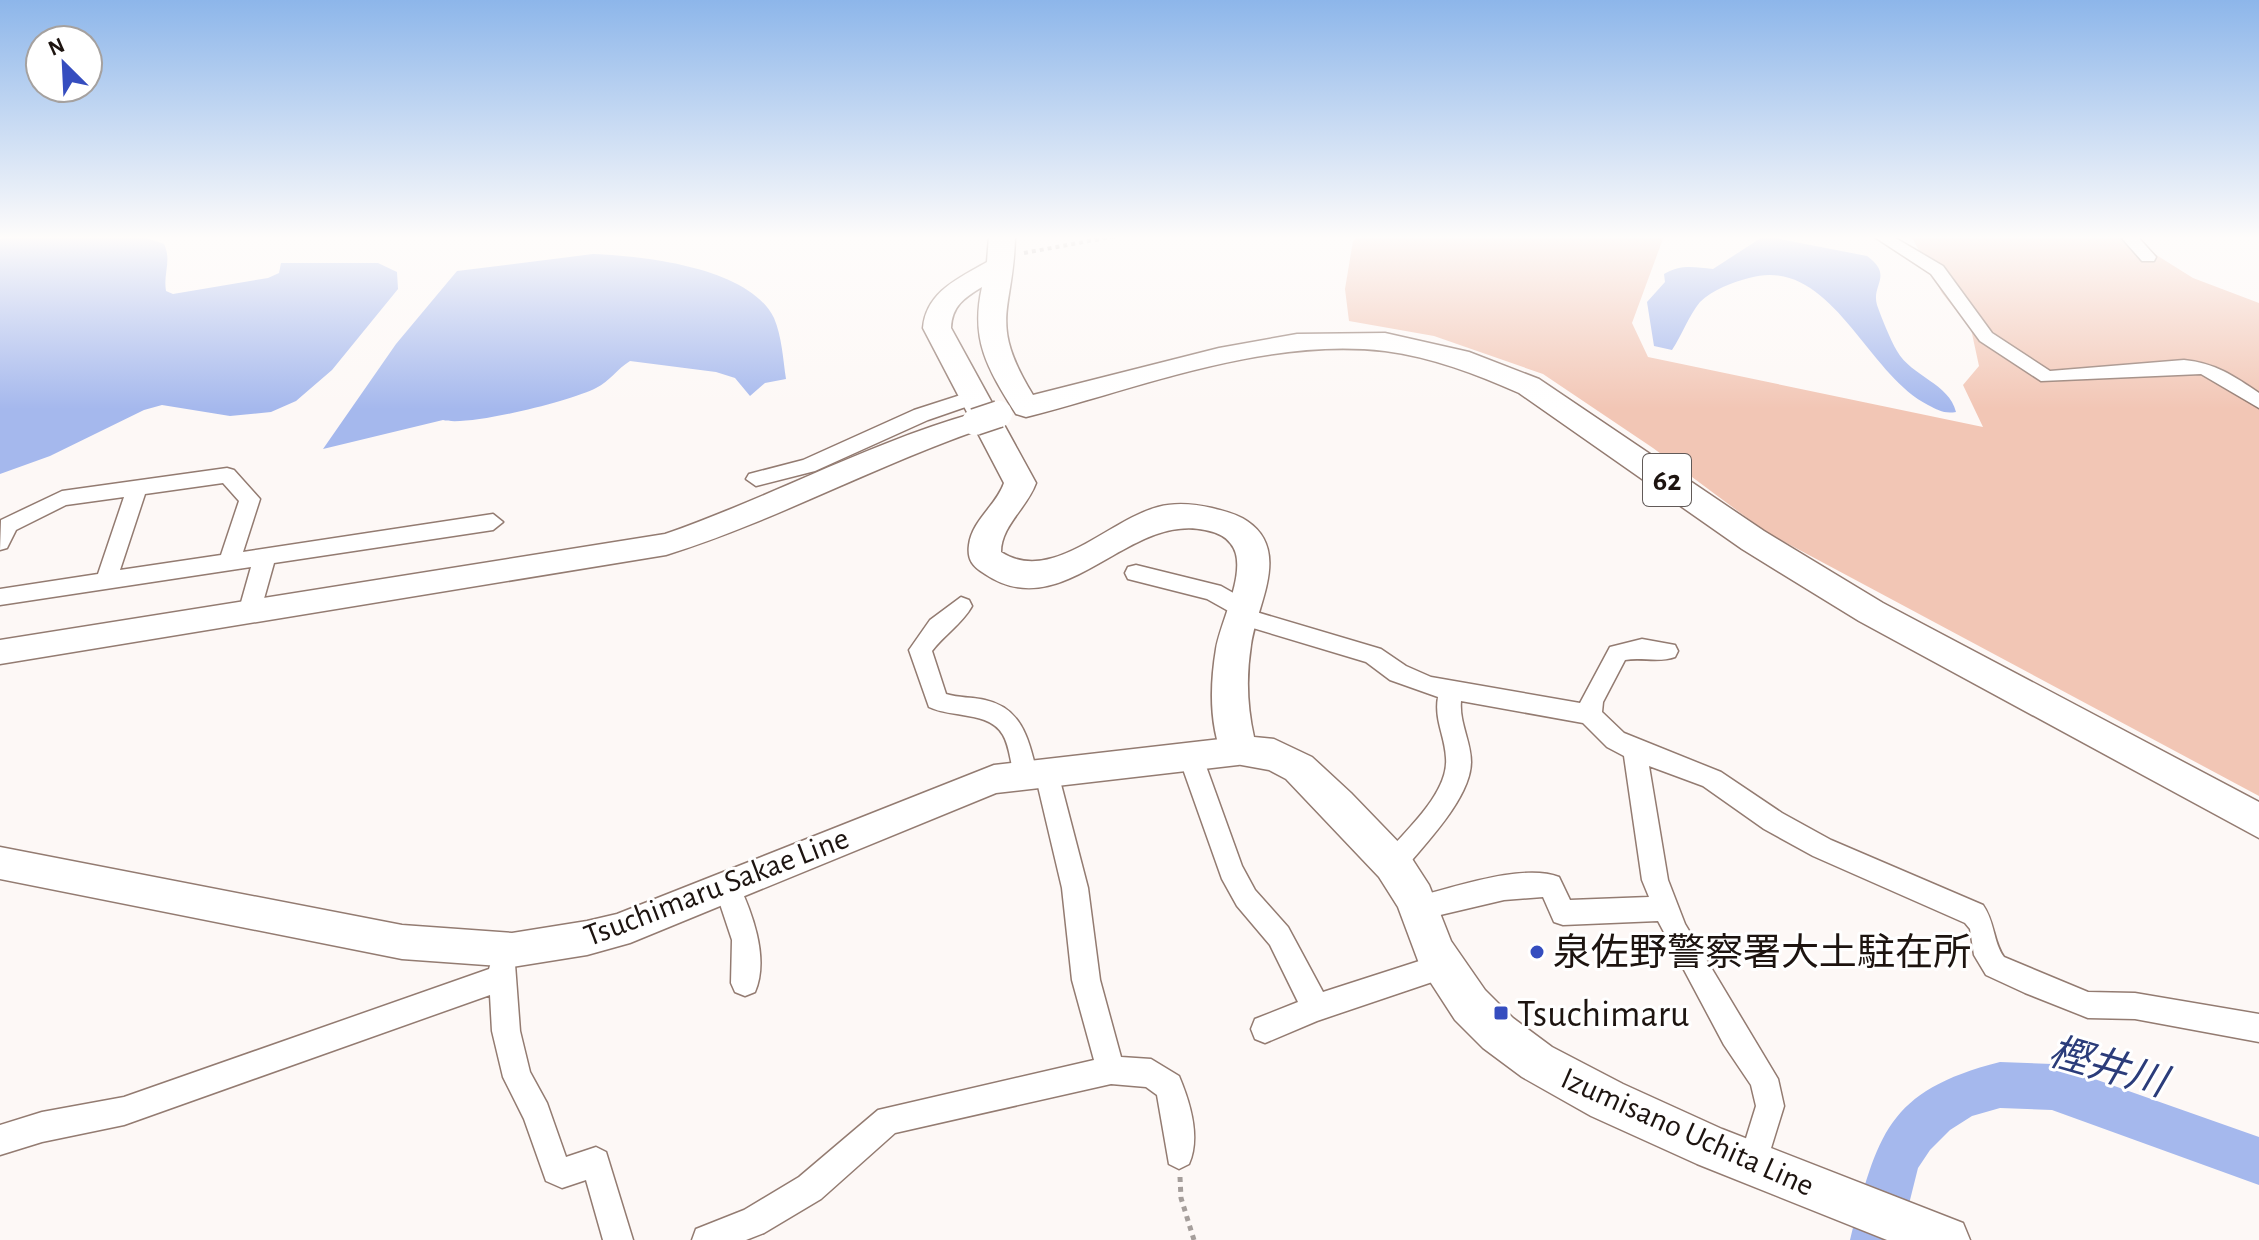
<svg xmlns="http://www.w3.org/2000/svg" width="2259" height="1240" font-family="'Alegreya Sans','Noto Sans JP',sans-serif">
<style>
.green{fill:#f2c6b5}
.water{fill:#a5b8ed}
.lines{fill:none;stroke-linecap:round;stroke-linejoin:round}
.river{fill:#a5b8ed;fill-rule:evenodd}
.street-casing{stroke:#937b71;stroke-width:3}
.secondary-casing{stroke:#937b71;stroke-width:3}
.primary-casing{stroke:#937b71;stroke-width:3}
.path-far1{stroke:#a59e9b;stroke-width:4;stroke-dasharray:4 4;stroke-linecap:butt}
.path{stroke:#a59e9b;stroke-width:5;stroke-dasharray:5 5;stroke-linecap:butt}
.street{fill:#fff;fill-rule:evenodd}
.secondary{fill:#fff;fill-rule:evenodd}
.primary{fill:#fff;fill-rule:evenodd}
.secondary-bridge-casing{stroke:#937b71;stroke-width:29;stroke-linecap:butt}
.secondary-bridge{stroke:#fff;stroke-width:26}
.poi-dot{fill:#354dbf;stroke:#fff;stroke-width:3}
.labels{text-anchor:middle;stroke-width:6;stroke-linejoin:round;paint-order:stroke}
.shield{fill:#fff;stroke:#615a58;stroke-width:2}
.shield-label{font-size:30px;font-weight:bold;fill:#1d1410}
.street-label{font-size:32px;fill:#1d1410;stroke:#fff}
.near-poi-label{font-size:38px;fill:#1d1410;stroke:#fff;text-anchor:start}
.near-water-label{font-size:40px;font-style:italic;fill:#2b3c7a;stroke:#fff}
</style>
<rect width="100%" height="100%" fill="#fdf8f6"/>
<path class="green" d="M1359 236H1664L1632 323 1648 357 1983 427 1963 385 1979 366 1971 329 1942 293 1911 236H2126L2193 278 2259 303V796L1766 532 1653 448 1543 374 1434 336 1349 321 1345 289 1353 241Z"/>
<path class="water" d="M13 236H140L164 244C172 261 163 273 166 291L173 294 268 278 279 273 281 263H378L397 272 398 289 332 370 296 401 271 412 230 416 162 405 144 410 50 456 0 474V239Z
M1764 236 1867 256C1894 276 1871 284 1877 305 1882 319 1890 339 1897 351 1912 377 1949 383 1956 412 1944 414 1938 410 1928 405 1865 373 1831 255 1749 278 1733 282 1712 290 1700 302 1689 315 1682 335 1672 350L1654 346 1647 302 1665 282 1664 274C1680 264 1695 267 1713 269Z
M593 254C643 256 749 267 774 318 782 337 783 359 786 379L765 383 750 396 735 378 716 372 630 361C617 369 610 381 596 388 571 401 468 427 443 420L323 449 396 344 457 271Z"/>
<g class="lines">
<path class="river" d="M2000 1062 2052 1064 2259 1137V1185L2052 1110 2000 1108 1972 1116 1950 1130 1930 1150 1918 1168 1900 1240H1850C1878 1135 1886 1091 2000 1062Z"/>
<defs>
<path id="street" d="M1873 236H1892L1943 266 1992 333 2050 371 2184 360C2215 363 2234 376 2259 393V408L2201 374 2041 381 1980 341 1931 274Z
M2120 236H2137L2156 257 2154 261H2142Z
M973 391 982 397 980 402 928 420 815 471 756 486 746 479 749 474 803 460 914 410Z
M227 468 234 470 260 499 243 552 493 514 503 522 493 530 274 563 260 613 257 619H241L238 613 251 567 0 605V589L98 574 124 497 66 505 16 530 7 548 0 550 1 520 62 491ZM223 483 239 501 221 555 120 570 145 494Z
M1136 565 1221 586 1251 603 1253 611 1381 649 1406 666 1431 677 1580 703 1610 647 1642 639 1675 645 1678 651 1675 657C1659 663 1642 657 1625 660L1603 702 1602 712 1624 733 1721 772 1782 813 1831 840 1983 905C1995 922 1993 942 2004 957L2088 992 2135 993 2259 1014V1042L2135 1019 2088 1018 2025 993 1986 975 1974 955 1970 929 1965 923 1813 856 1764 829 1703 786 1649 766 1668 880 1685 924 1778 1079 1784 1106 1763 1174 1753 1179 1743 1174 1738 1164 1756 1106 1751 1085 1724 1045 1658 921 1563 925 1554 922 1543 897 1504 900 1419 920 1410 917 1406 908 1410 899 1419 896C1456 887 1524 863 1559 877L1570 900 1649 897 1642 880 1624 756 1607 747 1583 723 1461 701C1459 723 1471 741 1471 762 1471 798 1424 845 1402 872L1393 876 1384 872 1380 864 1384 856C1405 831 1449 793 1446 758 1445 736 1434 720 1438 697L1390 680 1366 662 1233 622 1232 613 1207 599 1128 579 1125 573 1128 567Z
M961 597 969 600 972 606C963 623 943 636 932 651L946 694C959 698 972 697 985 700 1021 708 1028 737 1036 769L1047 762 1056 765 1088 888 1100 980 1121 1057 1151 1059 1179 1076C1190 1102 1201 1137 1189 1164L1179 1169 1169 1164 1157 1095 1146 1087 1111 1084 895 1133 821 1199 764 1233 746 1240H692L696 1229 744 1210 799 1177 878 1110 1094 1060 1072 980 1062 888 1036 778 1026 785 1017 782C1010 767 1011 749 1003 735 990 711 951 718 929 707L909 650 930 620Z
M1190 745 1198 748 1202 755 1242 866 1255 890 1288 927 1323 992 1444 953 1453 957 1457 966 1453 975 1317 1021 1265 1043 1255 1039 1251 1029 1255 1019 1298 1002 1270 945 1237 906 1222 879 1178 755 1182 748Z
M727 874 736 878C751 910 770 957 755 992L745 996 735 992 731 983 732 940 714 886 718 878Z
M502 951 511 955 515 964 520 1031 530 1072 547 1103 566 1157 596 1147 606 1152 633 1240H603L586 1180 562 1188 546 1181 524 1119 503 1077 492 1031 490 995 124 1125 42 1142 0 1155V1125L42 1112 124 1097 489 969 493 955Z"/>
<path id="secondary" d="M975 413 984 416 988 422 984 428C876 465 775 521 666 555L0 664V640L665 534C770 498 868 443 975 413Z
M1238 737 1249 741 1254 751 1249 761 1238 765 996 793 630 943 587 955 512 967 402 959 0 879V847L402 925 512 933 587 921 617 914 994 765Z"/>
<path id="primary" d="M989 236H1015C1014 311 987 320 1033 395L1219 348 1297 334 1385 333 1469 352 1539 379 1764 531 1883 603 2259 802V838L1859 621 1742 549 1519 393C1476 374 1432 357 1385 351 1265 337 1140 388 1026 417L1016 414C988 369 970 341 982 287 964 298 952 306 951 328L1036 483C1027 508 1001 526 1001 552 1052 585 1108 520 1158 507 1176 502 1194 504 1212 508 1224 511 1237 514 1247 521 1292 551 1256 606 1251 645 1246 677 1247 706 1254 737L1274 739 1312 757 1351 793 1407 851 1429 885 1451 941 1485 990 1513 1018 1552 1047 1623 1084 1722 1129 1963 1223 1970 1240H1887L1697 1164 1591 1116 1522 1077 1483 1048 1455 1020 1420 966 1398 907 1379 877 1286 779 1269 770 1225 762C1209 728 1210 685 1216 649 1220 622 1250 567 1231 544 1225 535 1215 532 1205 530 1127 513 1064 627 985 574 973 567 967 560 969 545 972 520 996 506 1004 483L923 328C926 292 959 278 987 262Z"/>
</defs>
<use href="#street" class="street-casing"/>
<use href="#secondary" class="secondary-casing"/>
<use href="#primary" class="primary-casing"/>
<path class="path-far1" d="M1024 253 1116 236"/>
<path class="path" d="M1180 1177 1181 1198 1194 1240"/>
<use href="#street" class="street"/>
<use href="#secondary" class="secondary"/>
<use href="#primary" class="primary"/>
<defs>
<path id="secondary-bridge" d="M975 422 999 414"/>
</defs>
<use href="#secondary-bridge" class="secondary-bridge-casing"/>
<use href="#secondary-bridge" class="secondary-bridge"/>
</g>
<linearGradient id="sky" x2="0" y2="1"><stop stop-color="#8db6ea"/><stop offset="0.58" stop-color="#fefcfb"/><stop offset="1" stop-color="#fefcfb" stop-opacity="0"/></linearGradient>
<rect width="2259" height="409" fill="url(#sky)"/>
<g class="poi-dot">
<circle cx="1537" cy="952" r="8"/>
<rect x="1493" y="1005" width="16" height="16" rx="4"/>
</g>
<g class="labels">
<rect class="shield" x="1643" y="454" width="48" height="52" rx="6"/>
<g class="shield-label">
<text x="1667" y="490">62</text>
</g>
<g class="street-label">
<text transform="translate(716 886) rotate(-21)" y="11">Tsuchimaru Sakae Line</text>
<text transform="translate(1688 1131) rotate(24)" y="11">Izumisano Uchita Line</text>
</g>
<g class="near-poi-label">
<text x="1553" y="965">泉佐野警察署大土駐在所</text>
<text x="1517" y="1026">Tsuchimaru</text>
</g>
<g class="near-water-label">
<text transform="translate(2108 1066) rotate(16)" y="14">樫井川</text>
</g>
</g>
<g transform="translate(64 64) rotate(336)"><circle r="38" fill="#ffffff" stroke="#a5a19f" stroke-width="2"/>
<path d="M0-6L14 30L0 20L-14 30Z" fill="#354dbf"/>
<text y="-12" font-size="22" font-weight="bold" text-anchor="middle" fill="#1d1410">N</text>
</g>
</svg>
